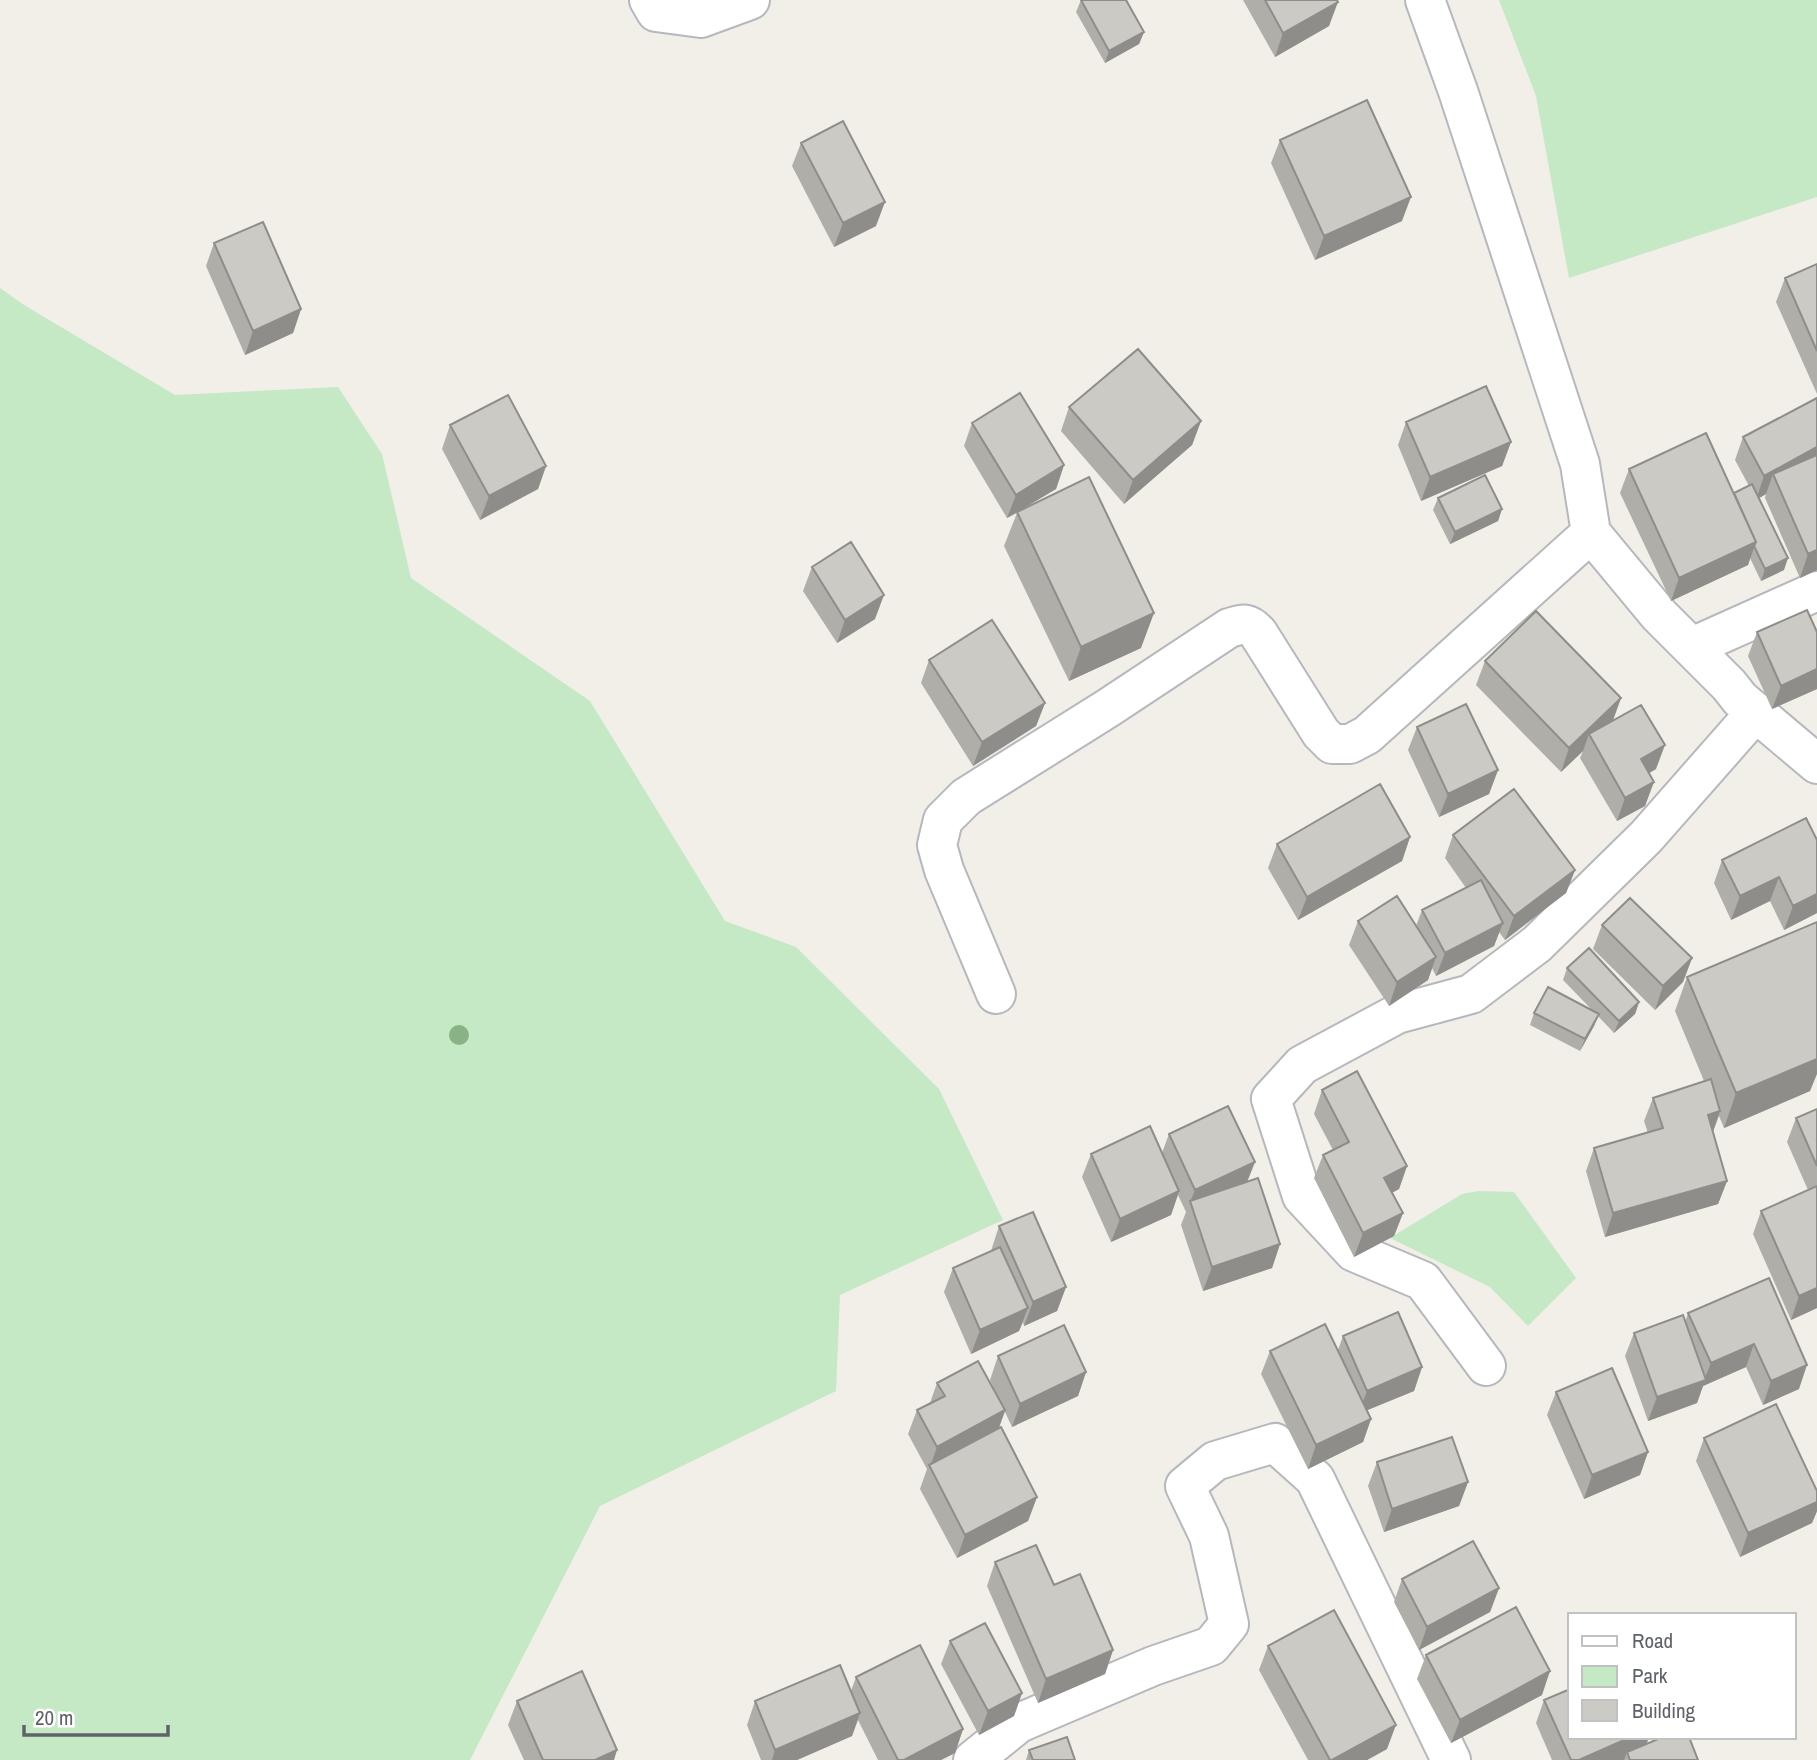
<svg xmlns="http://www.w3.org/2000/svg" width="1817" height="1760" font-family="'Archivo Narrow',sans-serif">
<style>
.green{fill:#c5e8c5}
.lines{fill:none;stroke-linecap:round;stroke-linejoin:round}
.minor-casing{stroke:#b5b8bc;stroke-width:42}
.minor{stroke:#fff;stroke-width:38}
.tree{fill:#89b387}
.wall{fill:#afaea9}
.shaded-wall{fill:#8f8d8a}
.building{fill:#cccac5;stroke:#8f8d8a;stroke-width:2}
</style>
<rect width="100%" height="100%" fill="#f1efe8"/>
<path class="green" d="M1499 0H1817V197L1569 278 1536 96Z
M0 288 24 305 175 395 338 387 382 454 411 578 590 701 725 921 796 947 939 1089 1003 1220 840 1295 836 1391 600 1506 470 1760H0Z
M1479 1191 1514 1192 1576 1278 1528 1326 1490 1287 1390 1238 1462 1194Z"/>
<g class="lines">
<defs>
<path id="minor" d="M649 0 656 12 701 18 750 0
M1425 0 1458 91 1580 464 1591 533 1659 615 1729 685 1740 699 1817 764
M1692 647 1817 591
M996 994 944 870 937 845 943 820 966 797 1108 708 1229 628C1243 624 1247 621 1258 633L1321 733 1332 744H1350L1367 735 1591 533
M1486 1366 1423 1281 1354 1252 1302 1196 1271 1099 1302 1065 1397 1014 1471 994 1537 944 1646 837 1756 712
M973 1760 1019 1723 1153 1666 1211 1646 1229 1624 1209 1536 1185 1486 1215 1461 1275 1443 1315 1479 1451 1760"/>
</defs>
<use href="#minor" class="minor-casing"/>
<use href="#minor" class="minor"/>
</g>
<circle class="tree" cx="459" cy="1035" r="10"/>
<path class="wall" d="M1081 0 1144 32 1139 44 1105 63 1076 12Z
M1243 0H1337L1329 26 1275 57Z
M1280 140 1402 221 1315 260 1271 163Z
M801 143 876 226 834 247 792 166Z
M214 243 301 309 293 333 245 355 206 266Z
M1817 264V394L1776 302 1785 278Z
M1817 398V570L1800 578 1765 498 1766 494 1759 498 1784 570 1761 581 1750 558 1748 565 1671 601 1620 493 1629 469 1734 493 1749 486 1735 460 1743 437Z
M1069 407 1201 421 1192 445 1124 504 1061 431Z
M1406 422 1511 442 1502 466 1421 501 1398 445Z
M972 423 1064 465 1056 489 1021 510 1141 648 1069 681 1004 546 1017 513 1007 518 964 446Z
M450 425 546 466 538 489 480 520 442 449Z
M1438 498 1502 509 1498 521 1450 544 1433 510Z
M812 567 875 619 837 643 803 591Z
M1757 632H1817V689L1772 709 1748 656Z
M929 660 1045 703 1036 726 973 766 921 683Z
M1485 661 1621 698 1613 721 1656 769 1649 773 1645 806 1617 821 1580 758 1583 751 1561 772 1476 685Z
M1417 727 1498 770 1489 794 1439 817 1408 750Z
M1453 835 1575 870 1566 893 1505 940 1499 932 1494 946 1436 976 1432 968 1428 980 1389 1006 1349 945 1358 921 1416 926 1422 910 1466 888 1445 858Z
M1410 837 1402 861 1298 920 1268 868 1277 844Z
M1817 840V913L1784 930 1770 901 1731 920 1714 883 1722 860Z
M1602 925 1692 958 1683 982 1655 1010 1593 949Z
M1567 968 1639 1002 1635 1014 1614 1033 1598 1016 1594 1026 1580 1051 1530 1025 1534 1013 1593 1011 1563 980Z
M1687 977 1816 1074 1810 1091 1724 1128 1719 1116 1713 1132 1727 1181 1718 1204 1605 1237 1586 1171 1594 1148 1648 1133 1644 1121 1653 1098 1704 1081 1675 1011Z
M1322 1090 1407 1166 1399 1189 1392 1193 1403 1213 1394 1236 1354 1257 1314 1178 1323 1155 1333 1150 1314 1114Z
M1817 1109V1308L1791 1320 1753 1234 1761 1211 1808 1190 1787 1142 1796 1118Z
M1169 1134 1247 1182 1280 1244 1272 1268 1203 1291 1181 1225 1186 1212 1178 1195 1171 1215 1111 1242 1082 1177 1091 1154 1162 1153Z
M999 1226 1066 1287 1057 1311 1024 1326 1023 1322 1019 1331 971 1354 944 1292 953 1268 991 1251Z
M1769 1278 1799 1389 1763 1405 1746 1367 1703 1386 1697 1403 1648 1421 1625 1356 1634 1333 1685 1322 1688 1313Z
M1343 1336 1422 1367 1414 1391 1367 1410 1371 1419 1363 1442 1308 1469 1261 1374 1270 1351 1338 1350Z
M998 1356 1086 1372 1078 1396 1012 1427 1005 1412 998 1429 1037 1497 1028 1521 957 1558 920 1489 927 1469 908 1434 917 1410 930 1403 937 1383 995 1391 990 1380Z
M1556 1392 1648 1452 1640 1475 1584 1499 1547 1415Z
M1704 1438 1817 1502V1511L1812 1523 1740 1557 1696 1461Z
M1377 1462 1468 1482 1459 1506 1384 1532 1368 1486Z
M995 1562 1054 1585 1113 1650 1105 1674 1038 1703 987 1586Z
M1402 1579 1499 1588 1490 1612 1419 1650 1394 1602Z
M950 1641 1022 1693 1014 1716 979 1735 941 1664Z
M1268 1646 1387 1749 1367 1760H1308L1259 1670Z
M1426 1655 1542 1695 1451 1743 1417 1679Z
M856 1677 963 1729 955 1753 941 1760H878L858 1720 852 1736 797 1760H761L747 1725 755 1701 851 1691Z
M1544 1700 1647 1744 1698 1760H1552L1536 1723Z
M517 1701 614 1760H524L508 1725Z
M1029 1750 1075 1760H1026Z"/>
<path class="shaded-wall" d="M1338 2 1329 26 1275 57 1283 33Z
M1144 32 1139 44 1105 63 1109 51Z
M1411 197 1402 221 1315 260 1324 236Z
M885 202 876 226 834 247 843 223Z
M301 309 293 333 245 355 253 331Z
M1201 421 1192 445 1124 504 1133 480Z
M1511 442 1502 466 1421 501 1430 477Z
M1817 447V466L1773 474 1766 494 1756 500 1764 476Z
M1064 465 1056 489 1007 518 1016 495Z
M546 466 538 489 480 520 489 496Z
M1502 509 1498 521 1450 544 1455 532Z
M1756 542 1748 565 1671 601 1679 578Z
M1817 550V570L1800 578 1808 554Z
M1788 558 1784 570 1761 581 1765 569Z
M884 595 875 619 837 643 845 620Z
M1154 613 1141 648 1069 681 1081 647Z
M1817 669V689L1772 709 1781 686Z
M1621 698 1612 722 1589 734 1583 751 1561 772 1569 748Z
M1045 703 1036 726 973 766 982 742Z
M1665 745 1656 769 1632 783 1641 759Z
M1498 770 1489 794 1439 817 1448 794Z
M1654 782 1645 806 1617 821 1625 798Z
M1410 837 1402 861 1298 920 1307 897Z
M1575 870 1566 893 1505 940 1514 916Z
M1779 877 1770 901 1731 920 1740 896Z
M1817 894V913L1784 930 1793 906Z
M1503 923 1494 946 1436 976 1445 953Z
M1436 957 1428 980 1389 1006 1397 982Z
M1692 958 1683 982 1655 1010 1663 986Z
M1639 1002 1635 1014 1614 1033 1619 1021Z
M1599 1014 1594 1026 1580 1051 1585 1039Z
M1817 1048V1074L1810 1091 1724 1128 1736 1093Z
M1720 1111 1712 1134 1708 1115Z
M1255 1162 1246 1185 1190 1202 1195 1190Z
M1407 1166 1399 1189 1376 1201 1384 1178Z
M1727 1181 1718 1204 1605 1237 1613 1213Z
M1179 1191 1171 1215 1111 1242 1120 1219Z
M1403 1213 1394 1236 1354 1257 1363 1233Z
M1280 1244 1272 1268 1203 1291 1212 1267Z
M1066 1287 1057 1311 1024 1326 1033 1302Z
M1817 1288V1308L1791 1320 1799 1296Z
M1028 1308 1019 1331 971 1354 980 1330Z
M1754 1344 1746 1367 1703 1386 1697 1403 1648 1421 1657 1397 1704 1380 1711 1363Z
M1807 1365 1799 1389 1763 1405 1771 1381Z
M1422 1367 1414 1391 1358 1414 1367 1391Z
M1086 1372 1078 1396 1012 1427 1020 1404Z
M1005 1410 997 1434 930 1467 937 1447Z
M1371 1419 1363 1442 1308 1469 1316 1445Z
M1648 1452 1640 1475 1584 1499 1592 1475Z
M1468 1482 1459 1506 1384 1532 1392 1509Z
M1037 1497 1028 1521 957 1558 965 1535Z
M1817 1502V1511L1812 1523 1740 1557 1748 1533Z
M1499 1588 1490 1612 1419 1650 1427 1627Z
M1113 1650 1105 1674 1038 1703 1046 1679Z
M1550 1671 1542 1695 1451 1743 1460 1720Z
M1022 1693 1014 1716 979 1735 988 1711Z
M860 1713 852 1736 797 1760H772L775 1750Z
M1396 1725 1387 1749 1367 1760H1332Z
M963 1729 955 1753 941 1760H904Z
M1631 1737H1649L1644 1752H1627L1624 1760H1579Z
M617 1750 614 1760H595Z"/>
<path class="building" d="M1081 0H1126L1144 32 1109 51Z
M1265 0H1337L1338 2 1283 33Z
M1367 100 1411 197 1324 236 1280 140Z
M843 121 885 202 843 223 801 143Z
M263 222 301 309 253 331 214 243Z
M1817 264V351L1785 278Z
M1138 349 1201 421 1133 480 1069 407Z
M1486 386 1511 442 1430 477 1406 422Z
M1020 393 1064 465 1016 495 972 423Z
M508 395 546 466 489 496 450 425Z
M1817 398V447L1764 476 1743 437Z
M1706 433 1756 542 1679 578 1629 469Z
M1817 455V550L1808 554 1773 474Z
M1485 475 1502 509 1455 532 1438 498Z
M1089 477 1154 613 1081 647 1017 512Z
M1752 484 1788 558 1765 569 1754 546 1756 542 1734 493Z
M851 542 884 595 845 620 812 567Z
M1807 610 1817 632V669L1781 686 1757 632Z
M1536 611 1621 698 1569 748 1485 661Z
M992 620 1045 703 982 742 929 660Z
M1466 704 1498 770 1448 794 1417 727Z
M1641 705 1665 745 1641 759 1654 782 1625 798 1589 734Z
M1380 784 1410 837 1307 897 1277 844Z
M1514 789 1575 870 1514 916 1453 835Z
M1806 818 1817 840V894L1793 906 1779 877 1740 896 1722 860Z
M1481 880 1503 923 1445 953 1422 910Z
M1397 896 1436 957 1397 982 1358 921Z
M1630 898 1692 958 1663 986 1602 925Z
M1817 922V1059L1736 1093 1687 977Z
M1589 948 1639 1002 1619 1021 1567 968Z
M1548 987 1599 1014 1585 1039 1534 1013Z
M1357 1071 1407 1166 1384 1178 1403 1213 1363 1233 1323 1155 1349 1142 1322 1090Z
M1711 1079 1720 1111 1708 1115 1727 1181 1613 1213 1594 1148 1663 1128 1653 1098Z
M1228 1106 1255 1162 1195 1190 1169 1134Z
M1817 1109V1166L1796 1118Z
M1150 1126 1179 1191 1120 1219 1091 1154Z
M1258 1178 1280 1244 1212 1267 1190 1201Z
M1817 1186V1288L1799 1296 1761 1211Z
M1033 1212 1066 1287 1033 1302 999 1226Z
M1000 1247 1028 1308 980 1330 953 1268Z
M1769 1278 1807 1365 1771 1381 1754 1344 1711 1363 1688 1313Z
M1398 1312 1422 1367 1367 1391 1343 1336Z
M1683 1315 1706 1380 1657 1397 1634 1333Z
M1325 1324 1371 1419 1316 1445 1270 1351Z
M1064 1325 1086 1372 1020 1404 998 1356Z
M978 1361 1005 1410 937 1447 917 1410 945 1396 937 1383Z
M1612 1368 1648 1452 1592 1475 1556 1392Z
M1776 1404 1817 1491V1502L1748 1533 1704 1438Z
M1001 1427 1037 1497 965 1535 929 1465Z
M1452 1437 1468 1482 1392 1509 1377 1462Z
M1473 1541 1499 1588 1427 1627 1402 1579Z
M1036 1545 1054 1585 1080 1574 1113 1650 1046 1679 995 1562Z
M1516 1607 1550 1671 1460 1720 1426 1655Z
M1334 1610 1396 1725 1332 1760H1330L1268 1646Z
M985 1623 1022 1693 988 1711 950 1641Z
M920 1645 963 1729 904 1760H898L856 1677Z
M840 1665 860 1713 775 1750 755 1701Z
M582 1671 617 1750 595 1760H543L517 1701Z
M1570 1689V1737H1631L1579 1760H1571L1544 1700Z
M1067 1737 1075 1760H1033L1029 1750Z
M1663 1737H1689L1698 1760H1630L1627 1752Z"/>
<rect x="1568" y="1613" width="228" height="126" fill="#ffffff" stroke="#bfc1c3" stroke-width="2"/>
<rect x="1582" y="1636" width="35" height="10" fill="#ffffff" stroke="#bfc1c3" stroke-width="2"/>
<text x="1632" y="1648" font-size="21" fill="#5f6368">Road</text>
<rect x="1582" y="1666" width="35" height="21" fill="#c5e8c5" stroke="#bfc1c3" stroke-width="2"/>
<text x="1632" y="1683" font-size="21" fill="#5f6368">Park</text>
<rect x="1582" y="1700" width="35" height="21" fill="#cccac5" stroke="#bfc1c3" stroke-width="2"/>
<text x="1632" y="1718" font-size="21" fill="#5f6368">Building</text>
<path d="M24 1725v10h144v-10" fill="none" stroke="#5f6368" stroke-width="3.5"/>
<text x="35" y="1725" font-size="21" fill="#5f6368" stroke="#ffffff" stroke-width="5" paint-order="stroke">20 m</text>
</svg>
